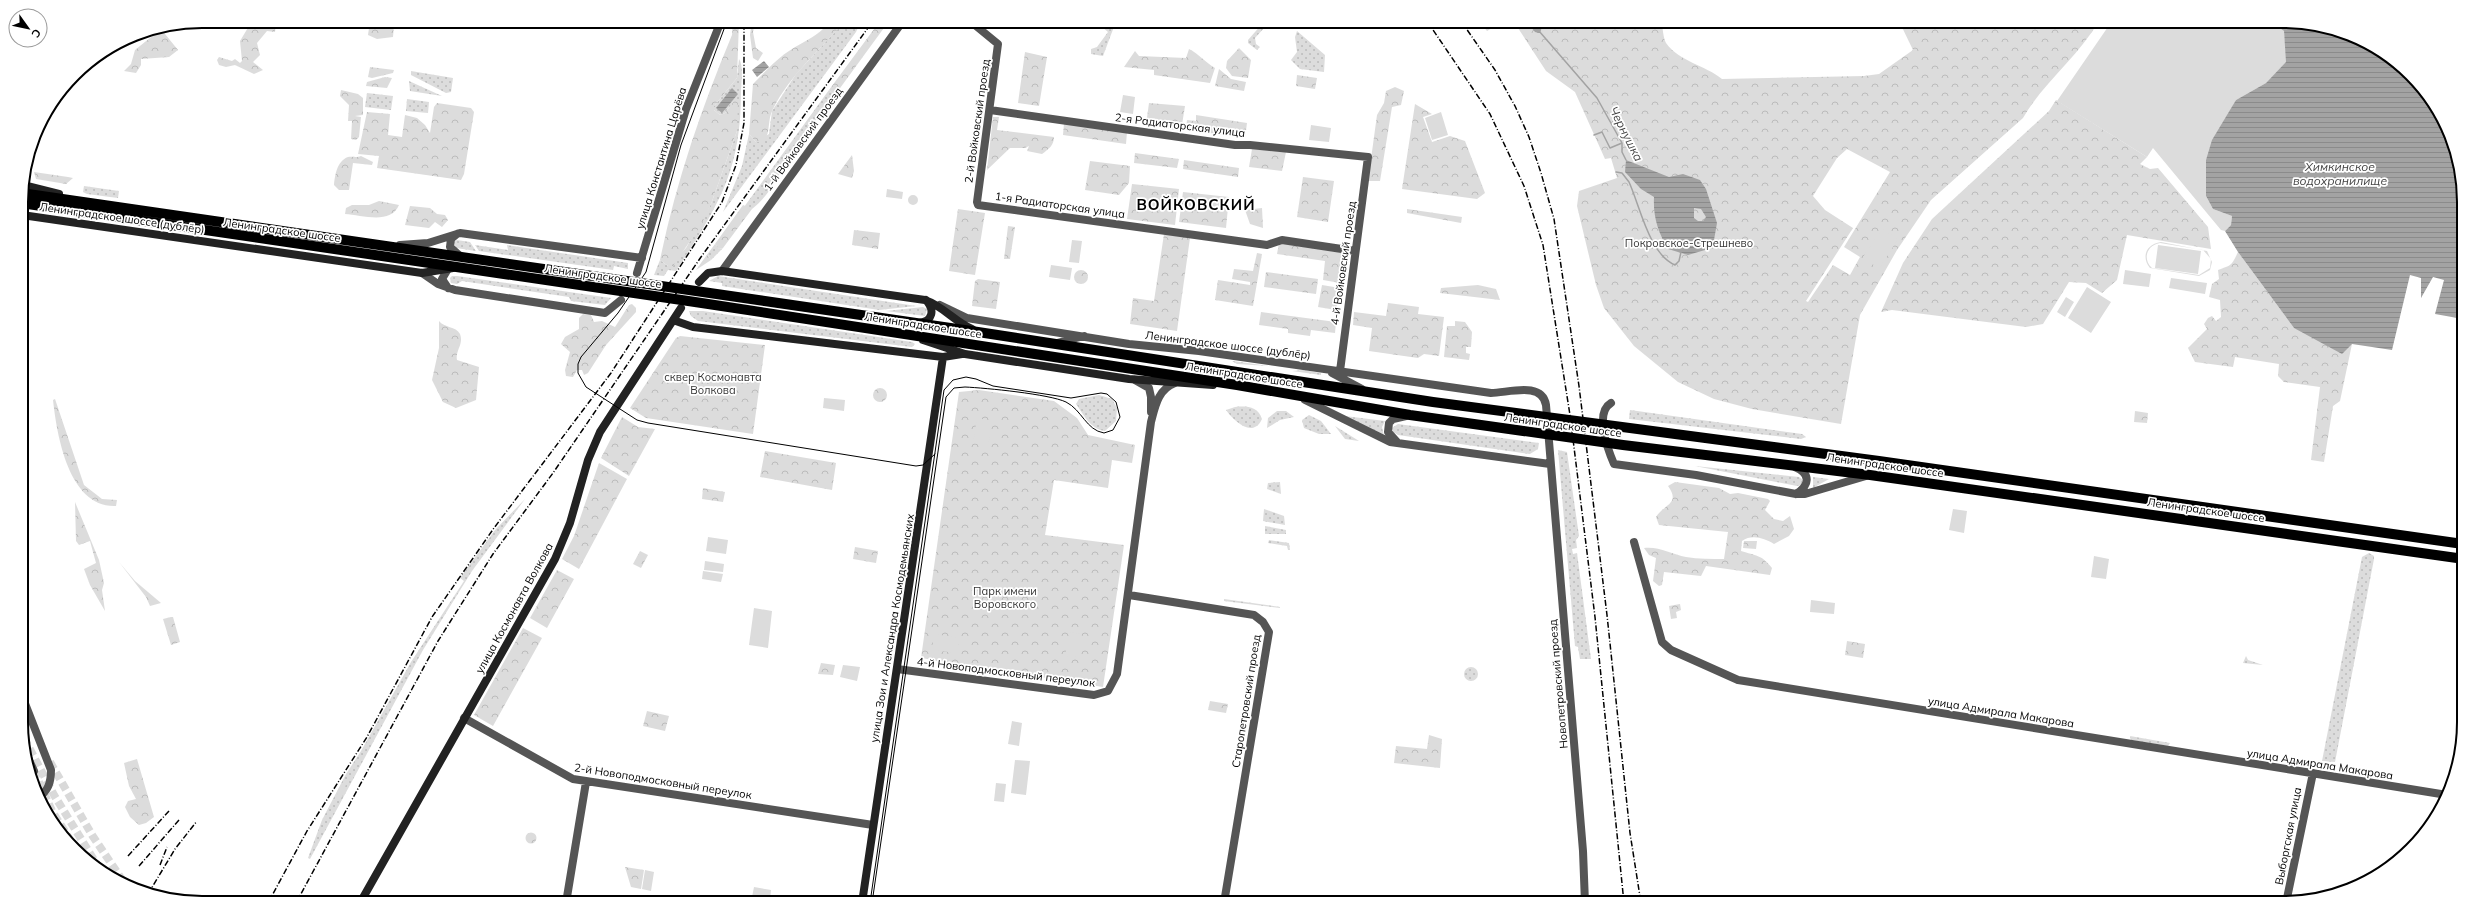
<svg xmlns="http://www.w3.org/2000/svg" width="2485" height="924" font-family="Mulish,sans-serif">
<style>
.grass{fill:url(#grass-dots)}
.forest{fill:url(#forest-crowns);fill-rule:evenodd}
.garden{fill:#dcdcdc;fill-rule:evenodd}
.water{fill:url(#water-rules);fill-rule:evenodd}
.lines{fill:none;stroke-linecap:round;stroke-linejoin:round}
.stream{stroke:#a3a3a3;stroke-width:1.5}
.tertiary-tunnel{stroke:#d9d9d9;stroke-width:8;stroke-dasharray:8 4;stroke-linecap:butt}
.secondary-tunnel{stroke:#d9d9d9;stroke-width:8;stroke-dasharray:8 4;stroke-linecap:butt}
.tertiary{stroke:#555;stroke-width:8}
.secondary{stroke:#222;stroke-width:8}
.primary{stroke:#000;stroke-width:10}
.tram{stroke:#000;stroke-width:1}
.rail{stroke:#000;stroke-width:1.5;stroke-dasharray:6 2 1 2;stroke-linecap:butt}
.labels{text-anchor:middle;stroke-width:3.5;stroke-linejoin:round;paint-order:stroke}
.street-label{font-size:11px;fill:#000;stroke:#fff}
.park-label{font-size:11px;fill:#333;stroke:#fff}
.water-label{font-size:12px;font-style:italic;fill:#444;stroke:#fff}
.district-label{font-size:15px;font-weight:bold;letter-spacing:1px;fill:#000;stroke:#fff}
.rim{fill:none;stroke:#000;stroke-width:2}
</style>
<defs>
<pattern id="grass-dots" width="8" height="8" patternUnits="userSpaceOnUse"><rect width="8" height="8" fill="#dcdcdc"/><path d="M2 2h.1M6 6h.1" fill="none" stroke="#bbb" stroke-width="1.8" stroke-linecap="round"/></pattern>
<pattern id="forest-crowns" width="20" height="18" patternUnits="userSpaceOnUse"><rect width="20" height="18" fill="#dcdcdc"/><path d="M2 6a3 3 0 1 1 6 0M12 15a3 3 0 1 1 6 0" fill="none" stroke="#bbb"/></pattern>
<pattern id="water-rules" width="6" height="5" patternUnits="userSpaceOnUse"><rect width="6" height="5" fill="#a3a3a3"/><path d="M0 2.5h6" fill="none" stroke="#8b8b8b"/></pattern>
</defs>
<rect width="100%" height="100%" fill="#fff"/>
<path class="grass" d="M845 21H861L856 32 723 212 742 166 749 134 756 142 769 134 772 111 796 74Z
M1095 21H1110L1115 24 1103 56 1091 54V49L1097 47 1108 32Z
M1262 24 1265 27 1255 38 1256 44 1260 47 1257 50 1248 43V40Z
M1297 31 1325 55 1324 72 1300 69 1291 60 1297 52 1295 37Z
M739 59C744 66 741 83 741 92 741 172 718 206 676 271L668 270 664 276 654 275 660 260 668 266 686 248 711 204 737 131 734 101 725 113 720 115 714 110V106L737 78Z
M411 71 453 78 451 92 446 93 411 75Z
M409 81 442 96 410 91Z
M829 90 835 95C821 113 807 131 794 150 781 169 772 194 752 209L744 207Z
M367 93 393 96 391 110 365 107Z
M407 99 429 102 428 113 406 111Z
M84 186 119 191 118 198 87 194 83 192Z
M457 240 470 242 476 251 456 248 454 242Z
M715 244 719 249 723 248 711 260 708 255 706 256Z
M475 245 508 250 507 245 628 263V269L614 266 613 270 479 251Z
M452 276H457L611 298 605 305 571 301 569 297 462 281 457 284 451 283 450 278Z
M718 276 916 306 879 310 722 286V283L709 281Z
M923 307 927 309 925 316 886 311Z
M689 311H703L912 342 915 344 912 347 698 321 691 316Z
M1232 361H1233L1269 366 1237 364Z
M1303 370 1321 373V375L1292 371Z
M1099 395 1112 399 1117 408 1116 421 1105 431C1090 429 1084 415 1076 404L1079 399Z
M1235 407C1246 406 1258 406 1262 419 1253 439 1234 421 1226 410Z
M1630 410 1802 434 1806 437 1801 439 1629 419Z
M1277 411H1286L1294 417 1280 420 1267 428 1268 418Z
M1309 415 1321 421 1331 434H1319L1304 428 1302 420Z
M1345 416 1385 421 1382 427 1384 436Z
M1398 424 1539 443 1538 449 1530 454 1398 435 1393 432 1392 428Z
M1335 426 1359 441 1345 439Z
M1558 450 1567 452 1579 536 1576 540 1577 548 1572 549 1573 554 1577 553 1591 659H1580L1578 647 1575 646Z
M1695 466 1799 477 1803 480 1801 485 1797 486Z
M1813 477 1829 479 1813 488Z
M1280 482 1281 494 1267 489 1268 483Z
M525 499 472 571 423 650 310 859 308 858 322 820 346 774 361 751 411 662 464 581 460 578 495 530Z
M1264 509 1284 516 1285 525 1263 521Z
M1265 526 1286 530V534H1265Z
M1269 540 1289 543 1290 550H1288L1287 546 1268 543Z
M2369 553 2374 556V559L2335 762 2322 761 2362 557Z
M1224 599 1280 607V608L1224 601Z
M2246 656 2248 660 2263 665 2243 663Z
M1464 674a7 7 0 1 1 14 0a7 7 0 1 1-14 0Z
M2130 736 2170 743 2168 746 2131 740Z"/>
<path class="forest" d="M252 21H276L275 32 267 31 257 43 260 55 253 62 263 70 254 74 235 65 226 67 219 65 217 60 219 57 232 61 235 59 240 63 242 61 240 41Z
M370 21H390L394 25 393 37 377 39 368 35Z
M733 21H739L737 78 714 106V110L720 115 725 113 734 101H738L737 131 711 204 701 225 673 266H668L660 260C676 182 701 109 732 35Z
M752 21H755L753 32 756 48 763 53 758 61 753 58 750 35Z
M821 21H845C821 49 790 75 773 109 767 120 771 131 764 142H756L749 134 753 84C765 72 777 58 792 49 803 42 813 38 823 29Z
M880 21H889L835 95 829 90Z
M1479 21H1661C1663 27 1663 38 1666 43 1680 62 1705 65 1722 79L1864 76 1879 74 1913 50 1899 21H2099C2078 57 2043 83 2023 118L1931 200 1897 250 1860 315 1841 424 1752 409 1714 399 1678 382 1634 346 1604 308 1596 285 1577 206 1579 191 1617 178 1611 158 1605 159 1575 92 1546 71 1518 28 1499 24 1487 31ZM1847 149 1890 172 1844 247 1860 257 1850 275 1833 265 1808 302 1806 301 1853 228 1825 210 1813 196 1837 158Z
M161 29 178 50 169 57 141 59V65L136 73 124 71 131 64 135 50Z
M1239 48 1251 60 1248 78 1232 76 1226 68 1227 61Z
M1189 49C1199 54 1205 62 1215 68L1210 83 1154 75V70L1124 67 1135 51 1139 56 1186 58Z
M1025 52 1047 57 1039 106 1018 103Z
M370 67 394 70 393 73 372 78 368 77Z
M1219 69 1231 79 1246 82 1244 91 1215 86Z
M1297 75 1317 78 1315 89 1296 86Z
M385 77 392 78 387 88 366 86 367 82Z
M1395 87 1404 91 1401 105 1392 107 1380 181H1368L1377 115 1384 103 1386 91Z
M341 90 358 94 363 98V115L355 116 361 117 359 137 356 140 351 139 352 121H348L349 105 340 96Z
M2056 100 2147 157 2140 164 2150 169 2158 168 2208 227 2211 249 2127 235 2117 280 2102 293 2086 283 2069 282 2043 324 2026 327 1892 310 1881 312 1903 263 1932 219 2049 111Z
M437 103 471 108 474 112 464 174 461 180 377 168 379 156 358 154 367 112 390 114 388 135 402 137 405 115 417 118 425 125 430 133 434 107Z
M1149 103 1185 106 1181 131 1146 125Z
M1415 104 1432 114 1423 117 1432 142 1450 136 1465 141 1485 193 1477 199 1402 189Z
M1196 115 1247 123 1245 138 1195 131V123L1194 132 1186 130 1187 120 1196 121Z
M993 117H999L997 130 1054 137C1054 145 1049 149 1042 154L1027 151 1029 146 1025 148H1010L987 170Z
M1064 123 1127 132 1126 144 1063 135Z
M1252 149 1286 152 1282 171 1249 167Z
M1135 153 1179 159 1177 168 1134 163Z
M852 155 854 171 852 178 838 174Z
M361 156 373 162 372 165 353 163 349 190H339L334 185C335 175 337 161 348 157 352 156 356 158 361 156Z
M1184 160 1239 168 1238 177 1183 169Z
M1090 161 1130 166 1129 183 1119 195 1085 190Z
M34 172 68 177 73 178 66 184 36 179Z
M1303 177 1334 181 1328 222 1297 217Z
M1132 184 1179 189 1175 225 1127 219Z
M1183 192 1229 197 1226 228 1179 222Z
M908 200a5 5 0 1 1 10 0a5 5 0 1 1-10 0Z
M379 201 399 205C391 225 362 215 345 214L346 208 352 205H369Z
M743 205 752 209 723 248 719 249 715 244Z
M410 206 430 208 437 214 445 215 448 220 442 227 435 222 429 228 405 225Z
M1262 208 1263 228 1250 224 1245 210Z
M958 209 985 213 975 275 949 271Z
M1407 209 1462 217 1461 223 1407 213Z
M1008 226 1015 227 1010 259H1004Z
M854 230 880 233 878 249 852 245Z
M1164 234 1190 238 1177 331 1130 324 1133 298 1154 301Z
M1279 243 1344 253 1340 283 1323 280 1325 261 1277 254Z
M2238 252 2294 328 2352 344 2340 401 2333 406 2324 462 2311 460 2320 387 2284 382 2278 376 2279 364 2235 357 2233 367 2195 362 2188 348 2207 329 2204 324 2208 318 2212 316 2216 321 2221 317 2220 300 2209 297 2212 284 2219 279 2218 270C2231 265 2231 267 2238 252Z
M1257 253 1262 254 1253 306 1215 300 1218 280 1250 285V282L1232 279 1234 269 1253 271Z
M708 255 711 260 696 270 706 256Z
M1074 277a7 7 0 1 1 14 0a7 7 0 1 1-14 0Z
M1266 272 1318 279 1316 294 1264 287Z
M978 279 1000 282 996 309 972 306 975 281Z
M1322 285 1340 288 1336 310 1318 307Z
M1478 285 1496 289 1500 300 1440 293 1441 288Z
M1388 303 1419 307 1418 314 1444 317 1439 356 1424 354 1418 358 1369 351 1372 328 1353 325 1354 312 1386 316Z
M632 304 636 308V312L606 345 588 373 584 375 582 370H577L573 377 566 376 565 370 570 352 561 344 565 337 579 329V318L583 314 591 315 594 322 602 321 615 327 629 305Z
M1261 312 1336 322 1335 333 1311 330 1310 336 1288 333V329L1259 325Z
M439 321C444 328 456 326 460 334 464 344 455 351 457 360L479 367 476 400 456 408 443 402 432 380 439 348Z
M1455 321 1465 322 1472 332 1471 347H1466V353L1470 354 1469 360 1444 357 1447 326H1455Z
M680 336 765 345 753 434 646 418 630 408 676 338Z
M873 395a7 7 0 1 1 14 0a7 7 0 1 1-14 0Z
M979 390 1054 401 1077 418 1088 435 1135 445 1132 463 1112 460 1108 488 1054 480 1045 535 1124 545 1103 687 921 658 959 392Z
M55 399 84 485 102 499 117 500 116 506C69 508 57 436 53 400Z
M2135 411 2148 413 2147 423 2134 422Z
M622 417 638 427 655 429 629 476 601 458Z
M765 451 836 463 832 490 760 477Z
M599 463 627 479 579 569 562 559 574 536Z
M1675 482 1719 488 1730 494 1738 493 1768 499 1770 501 1765 510 1774 519 1783 521 1790 516 1794 529 1789 536 1774 544C1764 538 1752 534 1742 541L1741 551C1756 556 1761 554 1772 568L1770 575 1706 566 1701 576 1664 572 1662 585 1659 586 1653 581 1656 558 1649 555 1644 548C1658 546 1672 554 1686 557 1698 559 1712 559 1724 559L1728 532 1659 525 1656 517C1664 504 1681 504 1668 486Z
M703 488 725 492 723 502 702 499Z
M75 502 99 560 104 583 102 590 105 611 90 585 84 569 96 563 90 541 79 545 76 541Z
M1744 541H1757L1756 549 1743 548Z
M855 547 878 551 876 563 853 559Z
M640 551 648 555 641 568 633 564Z
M119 562 135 581 161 603 150 606 146 597Z
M557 570 574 579 547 628 530 618Z
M1680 604 1681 610 1676 612 1677 618 1671 619 1669 606Z
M171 617H173L180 642 171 645 163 619Z
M523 628 542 638 493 726 474 715Z
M1847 641 1865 644 1863 658 1845 655Z
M821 663 835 665 833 675 818 674Z
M1210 701 1228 704 1226 713 1208 710Z
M647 711 669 716 665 731 643 726Z
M1429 735 1442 739 1440 768 1394 763 1396 746 1427 749Z
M137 759 154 817 146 823 139 825 130 817 125 807 128 801 136 799 129 786 124 763Z
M346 784 342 798H338C335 791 340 786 346 784Z
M525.5 838a5.5 5.5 0 1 1 11 0a5.5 5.5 0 1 1-11 0Z
M625 867 644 870 641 889 631 887Z
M909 897 924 900V903H909Z"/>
<path class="garden" d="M2112 21H2269L2284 31 2287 62 2266 83 2236 100 2206 160V196L2213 209 2232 216 2231 225 2225 231 2221 230 2153 148 2147 157 2057 101Z
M1123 95 1135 97 1133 114 1120 112Z
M1441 112 1448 135 1432 140 1425 118Z
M1311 125 1331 128 1329 142 1309 140Z
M887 189 903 192 902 199 886 197Z
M1882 229 1898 239 1879 269 1863 257Z
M1072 240 1082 241 1079 263 1069 262Z
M2161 242 2207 251 2212 262 2210 270 2199 276 2150 268C2141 257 2146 244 2161 242ZM2160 243 2203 250 2211 259 2210 268 2199 275 2152 268C2142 259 2147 245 2160 243Z
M2158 245 2201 251 2198 274 2155 268Z
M1051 265 1072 268 1070 280 1049 277Z
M2125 270 2151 274 2149 287 2123 284Z
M2171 278 2207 283 2205 294 2169 288Z
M2087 287 2111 302 2091 333 2068 318Z
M2066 297 2074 302 2065 317 2057 312Z
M824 398 845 400 844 411 823 408Z
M977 418 992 421 988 446 973 443Z
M1953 509 1967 511 1964 533 1949 530Z
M708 537 728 540 726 554 706 551Z
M2094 556 2109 559 2106 579 2091 577Z
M705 561 724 564 723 572 704 570Z
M703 571 723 574 721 582 702 579Z
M1811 600 1835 603 1834 614 1810 612Z
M754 608 772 611 768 648 749 645Z
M1070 632 1082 634 1078 657 1065 656Z
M934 634 960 638 957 653 932 650Z
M843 665 860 667 857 681 840 677Z
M1012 721 1022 723 1019 746 1008 744Z
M1015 760 1030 761 1026 795 1011 793Z
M996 783 1006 784 1004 802 994 801Z
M645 870 654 872 651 891 642 889Z
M754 887 771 890 770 900 752 897Z"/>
<path class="water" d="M1526 21H1538L1542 27 1540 33 1535 32Z
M2269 21C2369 21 2443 78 2462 177 2465 190 2463 206 2463 219 2463 253 2463 286 2463 319L2435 314 2444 280 2433 277 2421 298V278L2410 275 2392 350 2352 344 2342 354 2294 328 2238 252 2225 231 2231 225 2232 216 2213 209 2206 196V160L2212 140 2236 100 2266 83 2286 62 2284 31Z
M764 61 769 67 757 77 752 70Z
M732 88 738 94 722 113 716 108Z
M1626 160 1669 177 1683 174 1700 180 1706 189 1717 223 1714 240 1705 250 1688 255 1668 249C1658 232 1653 217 1654 197L1641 189 1625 172ZM1694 208 1701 209 1706 217 1703 221H1698L1694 218Z"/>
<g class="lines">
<path class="stream" d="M1539 31 1597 98 1622 143V152L1626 160
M1594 135 1602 132 1610 148 1622 143
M1616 172 1622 173 1629 182C1640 206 1649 254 1675 265L1679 261 1681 252"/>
<path class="tertiary-tunnel" d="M34 771 52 811 77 851"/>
<path class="secondary-tunnel" d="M24 738 54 795 102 873
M50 762 92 835 125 884"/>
<path class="tertiary" d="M970 21 998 44 977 202 978 205 1267 245 1282 240 1355 251
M990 110 1235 145H1250L1368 157 1340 371
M457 234 451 239 450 247 460 256
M400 245 428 243 460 233 642 258
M448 269 442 279 448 288
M722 271 903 21
M422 273 438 284 455 290 605 313 621 300
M637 273 686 109 721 21
M940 305 967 318 1129 344 1199 351 1491 393C1508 393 1542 381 1546 405L1583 851 1585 903
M1057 343 1084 336
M1332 373 1362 389
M1135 380 1149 388 1151 397V412
M1305 400 1390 442 1550 464
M1611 403C1594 413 1608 450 1614 464L1696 475 1796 494H1805L1866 476
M1397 442 1388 432 1389 423 1393 419 1406 416
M1795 467C1811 474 1810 485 1796 494
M1634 542 1662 642 1671 650 1738 680 2447 795
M1129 595 1254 615 1263 622 1269 632 1224 903
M897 669 1094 695 1108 691 1117 674 1151 422C1155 407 1158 389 1175 383
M24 701 51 770C51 783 48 791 38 798
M464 718 573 779 873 825
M24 749 34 771
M566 903 586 782
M2286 903 2313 773"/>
<path class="secondary" d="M23 185 59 194
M22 215 422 273 453 268
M699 282 708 273 722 271 925 300C943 306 955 322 972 329
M673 320 693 327 926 355 943 357 962 354
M919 323C933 321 935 310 926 300
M923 340 965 354 1129 379 1213 385
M360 903 555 559 570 523 588 460 600 432 681 308
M862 903 943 357"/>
<path class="primary" d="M21 193 978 332 1433 402 1879 461 2463 544
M21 203 695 302 1237 385 1410 415 1623 445 1870 475 2464 559"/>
<path class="tram" d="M727 21 681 145 646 272 618 313 581 357 578 364V373L586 387 637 420 648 423 916 466 923 465 935 454
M870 903 944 390 953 380 966 377 976 379 993 386 1071 398 1101 393 1107 394 1116 402 1120 417 1113 430 1104 433C1086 430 1082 410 1066 402 1049 394 986 388 965 387L954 388 946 397 872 903"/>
<path class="rail" d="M1427 21 1490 114 1524 186 1543 245 1570 415 1595 617 1624 903
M1461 21 1495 70 1515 106 1529 137 1541 173 1554 219 1579 386 1607 615 1630 833 1641 903
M128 856 169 811
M160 865 167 847
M139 866 179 820
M148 894 175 849 197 821
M268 903 307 831 367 737 432 617 494 528 611 373 722 202 736 165 744 123V21
M296 903 438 641 493 554 553 473 701 257 873 21"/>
</g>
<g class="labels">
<g class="street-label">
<text transform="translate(977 121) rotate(-82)" y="4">2-й Войковский проезд</text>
<text transform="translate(1180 125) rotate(7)" y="4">2-я Радиаторская улица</text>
<text transform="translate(803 139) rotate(-54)" y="4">1-й Войковский проезд</text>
<text transform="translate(661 158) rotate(-73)" y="4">улица Константина Царёва</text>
<text transform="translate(1060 205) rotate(8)" y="4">1-я Радиаторская улица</text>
<text transform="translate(122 218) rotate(8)" y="4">Ленинградское шоссе (дублёр)</text>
<text transform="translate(282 230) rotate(8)" y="4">Ленинградское шоссе</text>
<text transform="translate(1343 263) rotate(-82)" y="4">4-й Войковский проезд</text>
<text transform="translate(603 276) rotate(8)" y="4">Ленинградское шоссе</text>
<text transform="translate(923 325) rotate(9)" y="4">Ленинградское шоссе</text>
<text transform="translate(1228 345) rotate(7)" y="4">Ленинградское шоссе (дублёр)</text>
<text transform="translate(1244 375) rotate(9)" y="4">Ленинградское шоссе</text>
<text transform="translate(1563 425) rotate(8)" y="4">Ленинградское шоссе</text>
<text transform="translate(1885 465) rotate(8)" y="4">Ленинградское шоссе</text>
<text transform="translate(2206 510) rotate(8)" y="4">Ленинградское шоссе</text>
<text transform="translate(514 608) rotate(-61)" y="4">улица Космонавта Волкова</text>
<text transform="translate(892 628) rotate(-81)" y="4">улица Зои и Александра Космодемьянских</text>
<text transform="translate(1006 672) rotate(7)" y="4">4-й Новоподмосковный переулок</text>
<text transform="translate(1558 684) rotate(-95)" y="4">Новопетровский проезд</text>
<text transform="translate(1246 701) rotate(-81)" y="4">Старопетровский проезд</text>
<text transform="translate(2001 712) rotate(9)" y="4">улица Адмирала Макарова</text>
<text transform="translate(2320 764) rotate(9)" y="4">улица Адмирала Макарова</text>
<text transform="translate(663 781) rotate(9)" y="4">2-й Новоподмосковный переулок</text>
<text transform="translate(2288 836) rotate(-79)" y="4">Выборгская улица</text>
</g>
<g class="park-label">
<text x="1689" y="247">Покровское-Стрешнево</text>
<text x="713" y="381">сквер Космонавта<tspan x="713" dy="13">Волкова</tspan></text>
<text x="1005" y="595">Парк имени<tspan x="1005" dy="13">Воровского</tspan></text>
</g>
<g class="water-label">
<text transform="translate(1626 134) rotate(63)" y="4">Чернушка</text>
<text x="2340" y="171">Химкинское<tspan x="2340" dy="14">водохранилище</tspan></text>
</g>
<g class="district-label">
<text x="1196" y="210">ВОЙКОВСКИЙ</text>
</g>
</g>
<path d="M0 0H2485V924H0ZM202 28H2283A174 174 0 0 1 2457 202V722A174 174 0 0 1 2283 896H202A174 174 0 0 1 28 722V202A174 174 0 0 1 202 28Z" fill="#fff" fill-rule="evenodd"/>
<path class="rim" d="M202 28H2283A174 174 0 0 1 2457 202V722A174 174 0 0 1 2283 896H202A174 174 0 0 1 28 722V202A174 174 0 0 1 202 28Z"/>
<g transform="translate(28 28) rotate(123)"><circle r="19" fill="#ffffff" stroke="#999999"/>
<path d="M0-3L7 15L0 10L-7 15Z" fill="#000000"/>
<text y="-6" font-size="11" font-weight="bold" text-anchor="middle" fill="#000000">С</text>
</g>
</svg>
